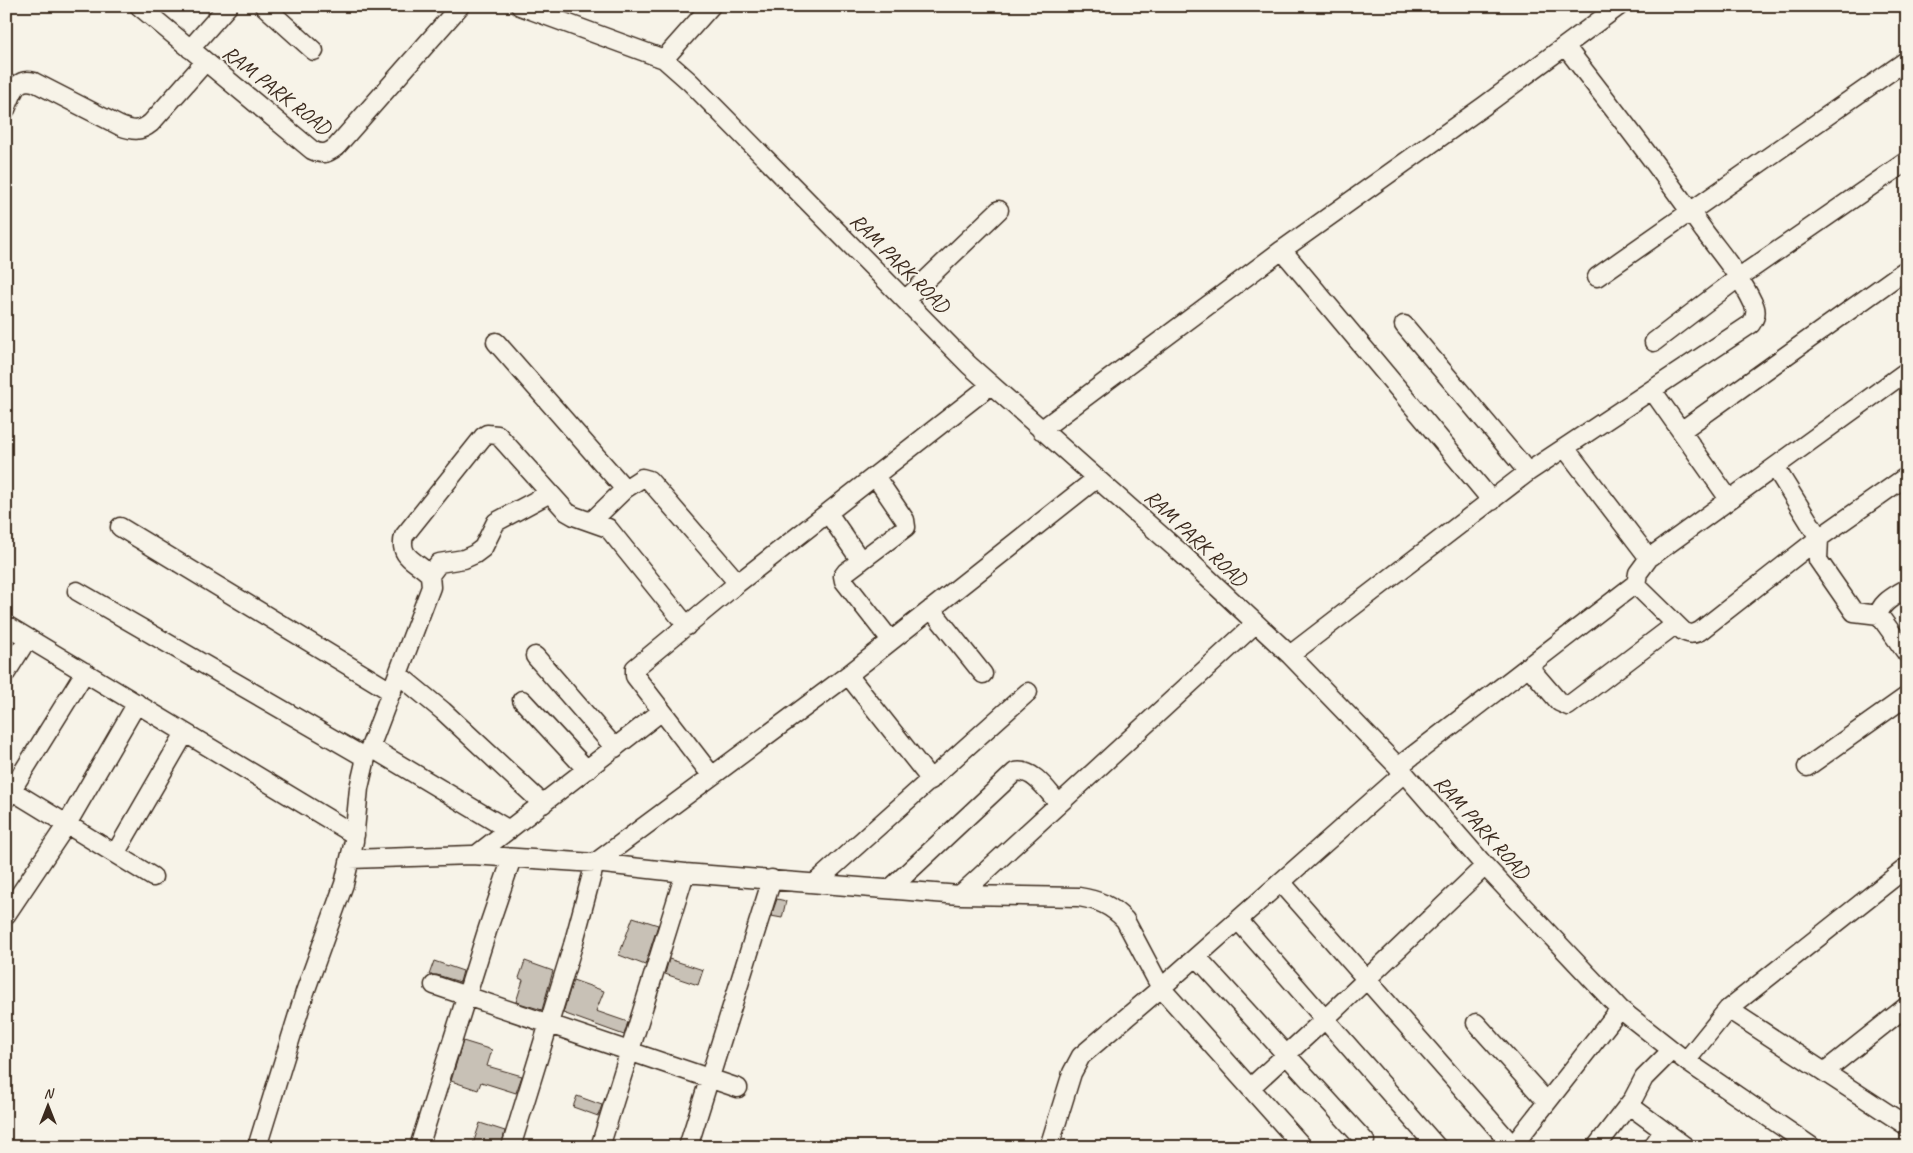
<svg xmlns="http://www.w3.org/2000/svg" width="1913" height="1153" font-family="Caveat,sans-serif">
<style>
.building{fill:#c8c1b6;stroke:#3b2a1e}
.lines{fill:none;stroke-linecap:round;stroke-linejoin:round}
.minor-casing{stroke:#3b2a1e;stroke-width:21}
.minor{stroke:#f7f3e8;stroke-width:18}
.labels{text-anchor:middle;stroke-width:4;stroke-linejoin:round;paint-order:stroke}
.street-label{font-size:21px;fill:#3b2a1e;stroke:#f7f3e8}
</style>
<rect width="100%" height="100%" fill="#f7f3e8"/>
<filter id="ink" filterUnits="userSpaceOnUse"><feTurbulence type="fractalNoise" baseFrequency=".02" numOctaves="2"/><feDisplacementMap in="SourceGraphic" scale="10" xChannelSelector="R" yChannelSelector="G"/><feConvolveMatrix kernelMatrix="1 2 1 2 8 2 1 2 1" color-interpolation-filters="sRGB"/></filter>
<g filter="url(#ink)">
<path class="building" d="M777 899 786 901 782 918 771 916Z
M633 917 658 925 645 965 619 955Z
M669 959 703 970 698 985 665 974Z
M434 961 463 971 460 982 437 975H429Z
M525 961 553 971 542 1010 516 1002 523 980 519 978Z
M573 980 604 991 596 1011 628 1022 624 1035 563 1013Z
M463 1041 492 1050 487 1066 522 1076 516 1093 481 1082 478 1090 451 1081Z
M577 1096 602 1105 598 1116 573 1107Z
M480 1123 505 1131 501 1147H472Z"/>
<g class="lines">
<defs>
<path id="minor" d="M139 6 312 150C322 155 327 154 336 147L460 6
M264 6 314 51
M520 6 664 59 690 82 969 365 1182 554 1290 655 1404 773 1485 866 1620 1009 1686 1061 1812 1147
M190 49 228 6
M664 59 711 6
M6 109C13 94 15 77 34 82L120 126C133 131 140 132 151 123L205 62
M1282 250 1492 501
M1597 277 1907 60
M905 300 999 210
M1404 325 1528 472
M496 342 625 489 592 521
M1654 342 1738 278 1907 161
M1652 390 1729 499
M1041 430 1282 250 1484 106 1619 6
M1681 431 1907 269
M1565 448 1649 558
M1775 467 1819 538 1818 560 1854 612 1879 615
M875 476 905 520 906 527 846 572 843 576 844 581 891 641
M625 489 642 478 649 480 738 583
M828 513 861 561
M120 527 392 692
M430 575 439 563 464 559 475 554 483 548 496 522 550 493
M1636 585 1638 573 1649 558 1907 371
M1907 588C1897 595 1880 602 1879 615L1907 654
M77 591 366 758
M931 609 983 674
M6 625 355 835
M1290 655 1528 472 1751 324C1756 317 1757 310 1753 303 1741 277 1721 254 1704 231 1660 168 1612 107 1565 46
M535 656 615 748
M1528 666 1559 702 1568 706 1676 624
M6 673 28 638
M398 674 443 711 543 804
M848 675 931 780
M522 700 587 770
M370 747 509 830
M1398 767 1635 584 1683 631C1690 635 1694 634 1700 631L1819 538 1907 476
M1807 767 1907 696
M712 776 635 676V668L738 583 991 385
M6 787 153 877
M6 799 85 672
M115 854 185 733
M476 855 662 711
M350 859 472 855 595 863 685 873 960 895 1079 897C1098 900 1111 905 1125 920L1161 988 1303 1147
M1281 882 1513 1146
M815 883 1028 692
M890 889 1015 772C1034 768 1048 792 1059 804
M960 895 1255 624
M6 915 67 824 137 703
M1238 920 1437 1147
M1197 957 1365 1141
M434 985 738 1088
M1728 1009 1907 1126
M1476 1023 1547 1102
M1686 1061 1728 1009 1907 867
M1824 1072 1907 1006
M1250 1088 1325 1019 1485 866
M1629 1105 1686 1147
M257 1147 305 992 344 884 354 841 359 788 366 758 431 587 430 575C418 561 398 559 404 536L483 437 487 434 498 435 567 512 574 516 608 528 687 626
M419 1147 488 928 512 858
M511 1147 573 945 595 863 848 675 1097 478
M600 1147 685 873
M688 1147 772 879
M1049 1147 1072 1073 1081 1056 1161 988 1404 773
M1512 1147 1620 1009
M1596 1147 1633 1099 1644 1078 1672 1050
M1652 1147 1664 1131"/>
</defs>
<use href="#minor" class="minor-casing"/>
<use href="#minor" class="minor"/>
</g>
</g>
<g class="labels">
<g class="street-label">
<text transform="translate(277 90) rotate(38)" y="7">RAM PARK ROAD</text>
<text transform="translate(900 263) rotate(45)" y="7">RAM PARK ROAD</text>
<text transform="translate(1196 538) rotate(43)" y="7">RAM PARK ROAD</text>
<text transform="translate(1482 827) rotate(48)" y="7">RAM PARK ROAD</text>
</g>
</g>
<rect width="1913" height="1153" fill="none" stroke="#f7f3e8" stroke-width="25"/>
<rect x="12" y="12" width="1888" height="1128" fill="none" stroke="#3b2a1e" stroke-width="2" filter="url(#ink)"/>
<g transform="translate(48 1106)" stroke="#f7f3e8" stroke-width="4" paint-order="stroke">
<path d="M0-4L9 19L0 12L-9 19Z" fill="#3b2a1e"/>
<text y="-8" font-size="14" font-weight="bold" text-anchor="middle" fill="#3b2a1e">N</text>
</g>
</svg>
